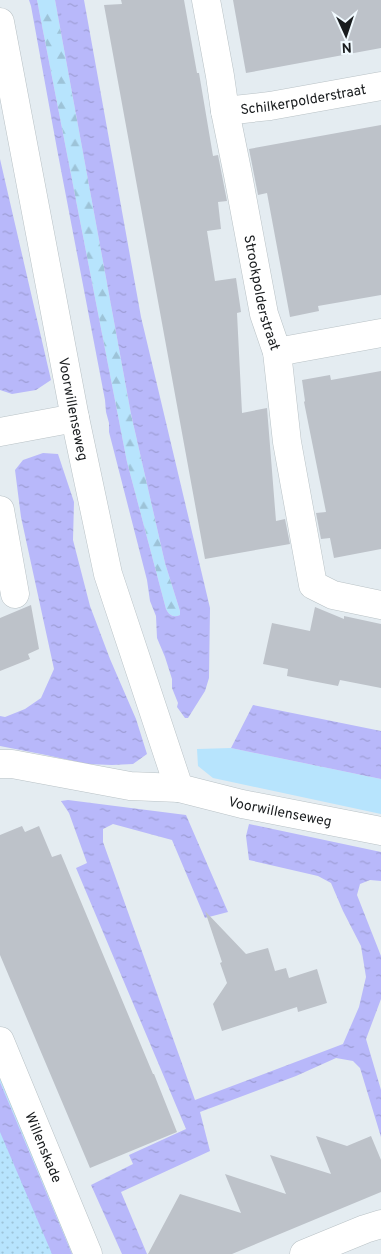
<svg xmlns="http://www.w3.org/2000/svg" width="381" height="1254" font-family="Overpass,sans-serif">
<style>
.grass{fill:#b7e4fd}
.forest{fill:url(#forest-firs)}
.park{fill:url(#park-dots)}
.water{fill:url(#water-ripples)}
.building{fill:#bdc2c9}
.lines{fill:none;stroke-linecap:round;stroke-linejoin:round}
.minor-casing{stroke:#b9c2c6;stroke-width:29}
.minor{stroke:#fff;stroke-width:28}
.labels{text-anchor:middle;stroke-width:4;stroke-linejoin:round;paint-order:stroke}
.street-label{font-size:14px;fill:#191c1e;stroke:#f1faff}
</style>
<defs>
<pattern id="forest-firs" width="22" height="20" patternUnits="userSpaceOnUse" patternTransform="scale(1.25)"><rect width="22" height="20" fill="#b7e4fd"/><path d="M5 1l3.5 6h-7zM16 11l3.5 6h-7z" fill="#9dc3d8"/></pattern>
<pattern id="park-dots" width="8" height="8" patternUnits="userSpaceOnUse" patternTransform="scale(1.25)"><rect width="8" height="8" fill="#b7e4fd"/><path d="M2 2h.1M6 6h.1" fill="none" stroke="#9dc3d8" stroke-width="1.8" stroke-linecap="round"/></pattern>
<pattern id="water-ripples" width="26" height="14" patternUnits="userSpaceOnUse" patternTransform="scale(1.25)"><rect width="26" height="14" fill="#b8b8fa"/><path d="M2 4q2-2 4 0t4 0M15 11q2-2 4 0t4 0" fill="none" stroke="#9e9ed6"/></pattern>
</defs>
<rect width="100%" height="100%" fill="#e4ecf1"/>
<path class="grass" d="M231 748 381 779V814L213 778 198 766 197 749Z
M0 1064 80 1254H72L0 1082Z"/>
<path class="forest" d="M37 0H55L131 414 165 563 180 611V615C173 618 169 615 166 609L127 462Z"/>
<path class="park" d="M0 1091 68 1254H0Z"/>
<path class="water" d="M29 0H37L127 462 166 609C169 615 173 618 180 615V611L165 563 131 414 55 0H84L141 317 210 608 209 678 205 691 188 718H185L177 707 178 703 172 688V679L165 657 157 638 156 616 150 601 147 580 109 432V423L106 412 105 400 57 149 31 6Z
M0 159 51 380 36 390 12 394 0 390Z
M43 453 58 454 74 502 73 540 90 606 110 659 136 719 147 754 133 764 112 765 87 764 46 755 0 746V716L5 717 25 709 41 698 54 669 21 517 15 470 23 460Z
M253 705 381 731V779L231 748Z
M68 800 186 815 228 912 205 918 172 840 113 824 103 829V842L195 1100 343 1044 359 1007 366 977 361 946 343 911 331 883 318 876 249 860 246 836 249 824 381 852V881L370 880 360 884 357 895 381 956V999L366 1039 381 1090V1137L360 1068 353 1061 336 1058 296 1076 200 1112 210 1151 121 1192 147 1254H122L91 1185 133 1164 129 1155 186 1129 76 868 87 863 69 813 61 801Z
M0 1082 72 1254H52L0 1132Z"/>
<path class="building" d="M121 0H184L197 73H199L213 156 218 155 227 201 218 202 221 229 207 231 215 281 236 278 241 312 237 313 242 413 267 408 276 521 285 519 290 544 205 559 104 5 122 4Z
M233 0H381V48L246 73Z
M381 125V295L318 306 319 311 290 317 267 193 258 195 249 149Z
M381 371V549L334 558 330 538 321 539 316 513 326 512 304 402 305 401 302 380 330 375 331 380Z
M31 605 39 649 28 654 30 659 0 671V618Z
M315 607 344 619V616L381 624V688L340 680 338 686 312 681 287 676 288 669 263 664 272 623 310 631Z
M22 826 25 832 39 826 52 857 61 854 153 1074H154L177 1132 90 1168 0 955V835Z
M205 911 246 954 268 948 275 971 286 968 289 978 317 969 327 1003 298 1012 297 1007 222 1031 213 1004 227 983 220 963 222 962Z
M316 1136 347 1146 371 1136 381 1160V1192L232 1254H148L180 1194 241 1213 225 1174 286 1194 270 1155 331 1174Z"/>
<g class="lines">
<defs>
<g id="minor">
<path id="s1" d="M206 0 220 76 225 111 238 175 264 314 277 352 287 442 313 585 333 595 381 605"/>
<path id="s2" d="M0 22 75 418 108 574 179 788"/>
<path id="s3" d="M225 111 270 106 381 86"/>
<path d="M277 352 381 333"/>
<path d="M0 432 75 418"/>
<path d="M0 510 15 594"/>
<path id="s4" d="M0 764H12L130 786 179 788 242 804 381 831"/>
<path id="s5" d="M0 1041 88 1254"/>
<path d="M304 1254 365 1229 381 1224"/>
</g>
</defs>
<use href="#minor" class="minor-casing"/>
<use href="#minor" class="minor"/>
</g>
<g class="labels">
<g class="street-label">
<text dy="5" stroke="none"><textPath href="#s3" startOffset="79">Schilkerpolderstraat</textPath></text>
<text dy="5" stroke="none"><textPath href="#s1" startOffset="298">Strookpolderstraat</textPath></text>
<text dy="5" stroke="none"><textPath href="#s2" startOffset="394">Voorwillenseweg</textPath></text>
<text dy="5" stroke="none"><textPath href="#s4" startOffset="285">Voorwillenseweg</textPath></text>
<text dy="5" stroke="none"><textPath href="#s5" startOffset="115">Willenskade</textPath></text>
</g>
</g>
<g transform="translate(346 35) rotate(177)" stroke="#f1faff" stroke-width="4" paint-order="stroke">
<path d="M0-4L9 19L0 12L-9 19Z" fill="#191c1e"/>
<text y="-8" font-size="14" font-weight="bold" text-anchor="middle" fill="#191c1e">N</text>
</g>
</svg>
